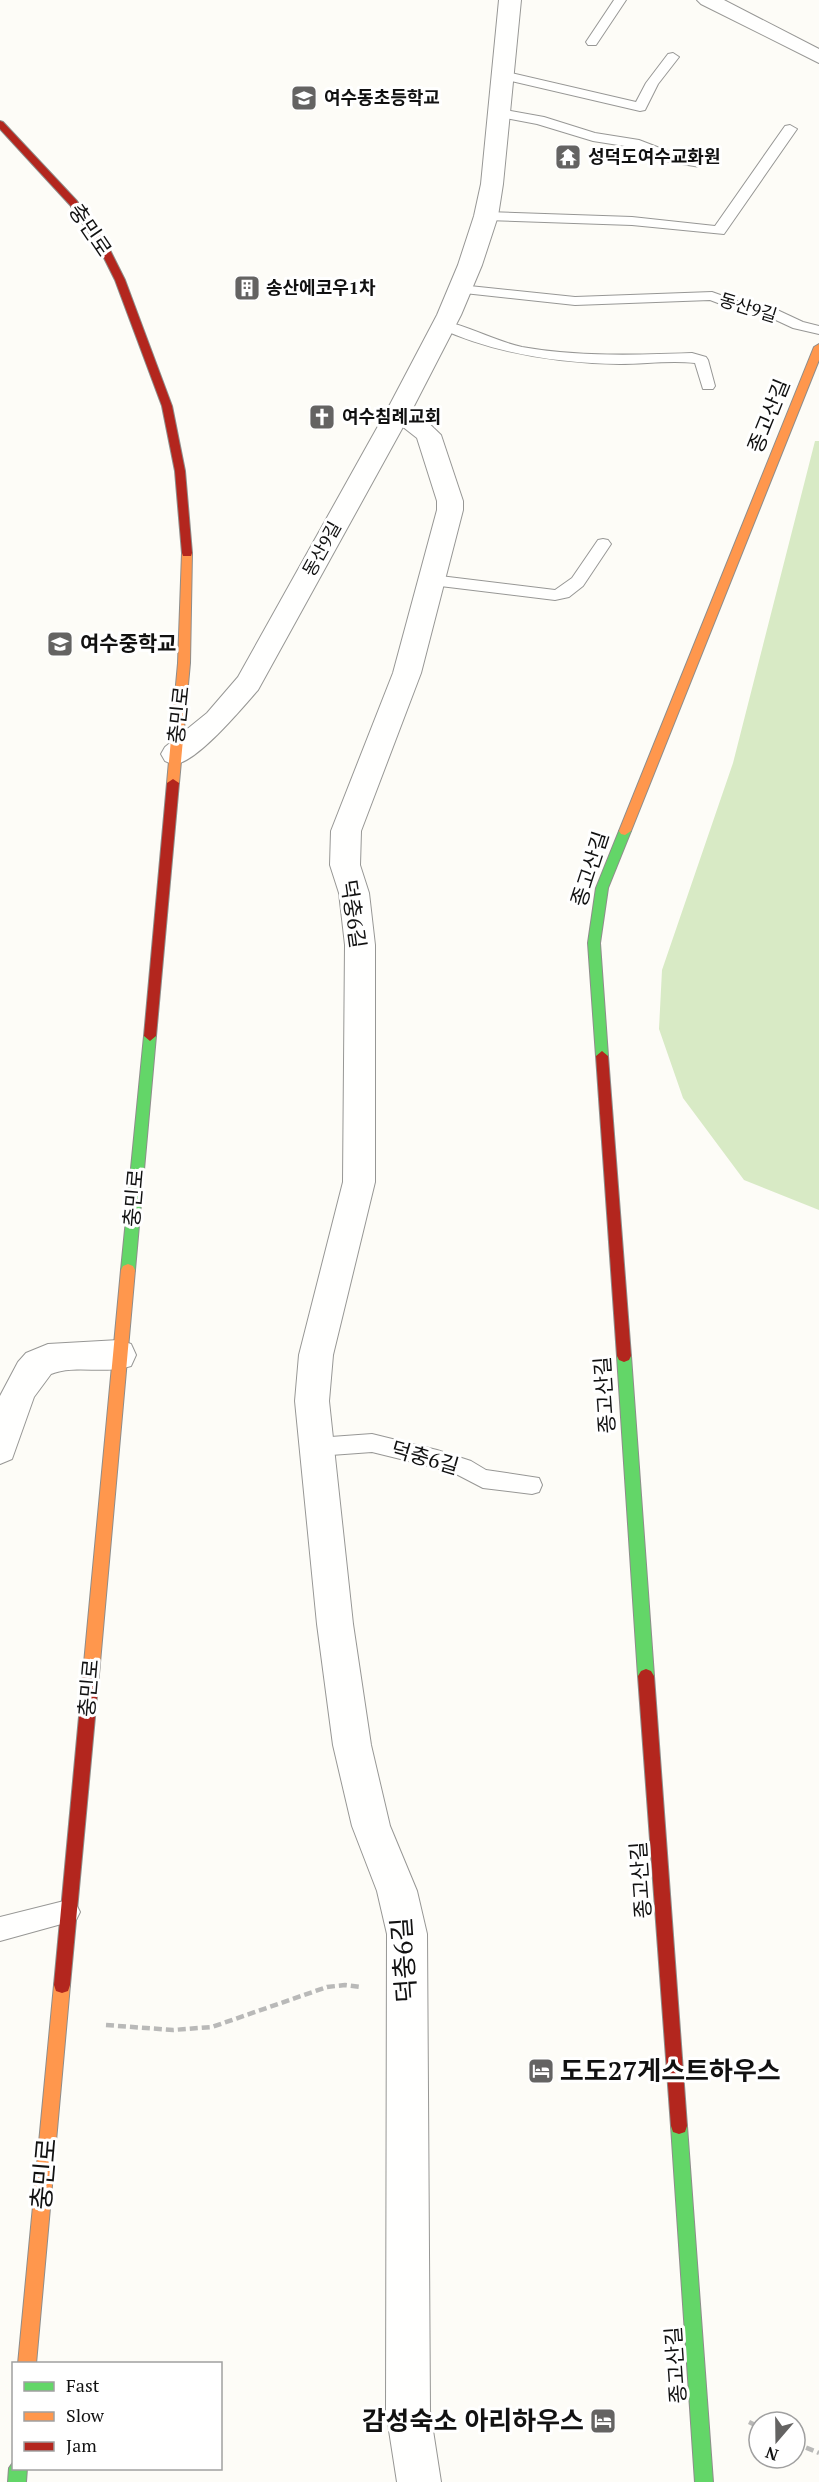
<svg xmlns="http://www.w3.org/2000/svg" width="819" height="2482" font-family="'PT Serif','Noto Sans KR',serif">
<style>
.forest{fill:#d8eac5}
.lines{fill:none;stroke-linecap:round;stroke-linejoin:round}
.lane-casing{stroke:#979795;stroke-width:2}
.street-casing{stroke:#979795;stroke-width:2}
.fast-casing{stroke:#8e8d8b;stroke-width:2}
.slow-casing{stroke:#8e8d8b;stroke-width:2}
.jam-casing{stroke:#8e8d8b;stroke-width:2}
.path{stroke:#b9b9b8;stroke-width:4.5;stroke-dasharray:8 4;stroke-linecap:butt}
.lane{fill:#fffffe;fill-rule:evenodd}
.street{fill:#fffffe;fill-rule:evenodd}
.fast{fill:#63d668;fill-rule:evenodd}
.slow{fill:#ff974d;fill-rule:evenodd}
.jam{fill:#b3261e;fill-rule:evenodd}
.labels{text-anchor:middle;stroke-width:6;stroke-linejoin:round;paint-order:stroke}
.far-poi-label{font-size:18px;font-weight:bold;fill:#111;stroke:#fff;text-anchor:start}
.far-street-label{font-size:18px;fill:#111;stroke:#fff}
.street-label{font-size:21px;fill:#111;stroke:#fff}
.poi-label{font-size:21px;font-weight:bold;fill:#111;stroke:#fff;text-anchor:start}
.near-street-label{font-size:26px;fill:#111;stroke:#fff}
.near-poi-label{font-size:26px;font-weight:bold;fill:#111;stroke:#fff;text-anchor:start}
</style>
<rect width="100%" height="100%" fill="#fdfcf7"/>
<path class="forest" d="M815 441H819V1210L744 1180 683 1098 659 1029 662 970 733 763Z"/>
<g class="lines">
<defs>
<path id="lane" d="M614 0H626L596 45H588L586 42Z
M673 53 679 57 658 84 645 110 640 111 498 78 497 75 503 71 636 102 646 83 668 54Z
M500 109 544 117 595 133 639 140 678 155 705 160 707 163 700 167 670 162 631 147 593 141 537 124 495 116 493 113Z
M790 125 797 129 724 234 632 225 486 220 479 216 486 212 632 217 715 226 785 126Z
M460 285 575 297 712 292 751 306 773 308 803 322 819 326V334L793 328 765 315 744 313 710 300 575 305 455 292 453 289 455 286Z
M444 321C471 327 495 341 522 347 578 357 636 355 692 353L706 357 708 360 715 386 713 389H703L695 363C670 360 645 364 620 364 557 363 497 354 439 328L437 325Z
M603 539 608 540 611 544 583 586 569 597 555 600 432 585 426 584 424 580 426 576 432 575 555 590 572 578 598 540Z
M372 1434 437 1450 471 1461 486 1470 539 1478 542 1485 539 1492 532 1494 483 1488 458 1475 437 1468 372 1452 317 1456 310 1454 307 1447 310 1440 317 1438Z
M68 1900 76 1904 80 1912 76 1920 0 1941V1917Z"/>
<path id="street" d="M499 0H521L503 184 498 216 482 265 461 315 413 408 441 435 463 501V510L421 673 361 831 360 865 369 893 375 945V1182L333 1355 329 1401 353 1624 371 1745 390 1826 417 1891 427 1934 430 2411 441 2482H397L386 2411 387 1934 377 1891 352 1826 333 1745 317 1624 295 1401 299 1355 343 1182 345 945 339 893 330 865 331 831 393 673 437 510V501L417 438 403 427 258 690C244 706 195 765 174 764 171 764 168 762 165 761L161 754 165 747 207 713 238 677 387 410 437 315 458 265 474 216 481 184Z
M697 0H724L819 49V63L701 4Z
M119 1340 131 1344 136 1355 131 1366C105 1375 76 1364 51 1374L34 1397 12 1459 0 1464V1396L18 1362 26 1353 48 1344Z"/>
<path id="fast" d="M625 827 631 831 608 888 600 943 608 1056 602 1061 596 1056 588 943 596 888 619 831Z
M150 1031 156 1036 135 1270 133 1274 128 1276 123 1274 121 1270 144 1036Z
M624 1350 629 1352 631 1356 654 1676 651 1681 646 1683 641 1681 638 1676 617 1356 619 1352Z
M679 2118 685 2120 687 2126 713 2482H695L671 2126 673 2120Z
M14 2461V2468H27L26 2482H8L9 2468Z"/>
<path id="slow" d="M819 344V360L631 831 625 835 621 834 619 831 814 347Z
M187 549 192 553 190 663 179 783 173 787 167 783 178 663 182 553Z
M128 1264 133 1266 135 1270 99 1674 96 1679 91 1681 86 1679 83 1674 121 1270 123 1266Z
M62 1977 68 1979 70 1985 36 2364H18L54 1985 56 1979Z"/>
<path id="jam" d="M0 121 3 122 77 201 109 248 125 280 172 406 185 471 192 553 191 556H183L182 553 175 471 162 406 115 280 99 248 70 205 0 129Z
M173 779 179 783 156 1036 150 1041 144 1036 167 783Z
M602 1051 608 1056 631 1356 629 1360 624 1362 619 1360 617 1356 596 1056Z
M91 1667 96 1669 99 1674 70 1985 68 1991 62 1993 56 1991 54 1985 83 1674 86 1669Z
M646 1669 651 1671 654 1676 687 2126 685 2132 679 2134 673 2132 671 2126 638 1676 641 1671Z"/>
</defs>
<use href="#lane" class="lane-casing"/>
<use href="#street" class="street-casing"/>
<use href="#fast" class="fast-casing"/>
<use href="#slow" class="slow-casing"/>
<use href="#jam" class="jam-casing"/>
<path class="path" d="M106 2025 173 2030 212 2027 327 1987 345 1985 361 1987
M749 2422 759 2427
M795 2443 819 2453"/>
<use href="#lane" class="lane"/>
<use href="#street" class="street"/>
<use href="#fast" class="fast"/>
<use href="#slow" class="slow"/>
<use href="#jam" class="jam"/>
</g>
<defs>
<symbol id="school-square" viewBox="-11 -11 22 22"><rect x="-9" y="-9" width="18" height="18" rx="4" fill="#646362" stroke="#fff"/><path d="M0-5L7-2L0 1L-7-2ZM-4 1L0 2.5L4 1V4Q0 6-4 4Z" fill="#fff"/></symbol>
<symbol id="temple-square" viewBox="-11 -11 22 22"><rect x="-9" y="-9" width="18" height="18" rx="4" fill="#646362" stroke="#fff"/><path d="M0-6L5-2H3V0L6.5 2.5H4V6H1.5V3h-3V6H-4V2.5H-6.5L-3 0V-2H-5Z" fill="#fff"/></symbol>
<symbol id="building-square" viewBox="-11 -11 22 22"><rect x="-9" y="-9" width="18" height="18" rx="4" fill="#646362" stroke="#fff"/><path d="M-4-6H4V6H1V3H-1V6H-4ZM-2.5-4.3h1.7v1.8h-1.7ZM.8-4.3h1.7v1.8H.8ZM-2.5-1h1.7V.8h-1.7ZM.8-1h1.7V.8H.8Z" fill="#fff"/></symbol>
<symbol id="church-square" viewBox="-11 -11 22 22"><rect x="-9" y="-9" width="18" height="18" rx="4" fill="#646362" stroke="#fff"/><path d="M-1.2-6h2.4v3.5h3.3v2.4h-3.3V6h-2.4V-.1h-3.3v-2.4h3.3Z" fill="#fff"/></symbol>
<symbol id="hotel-square" viewBox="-11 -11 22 22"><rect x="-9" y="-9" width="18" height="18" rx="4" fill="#646362" stroke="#fff"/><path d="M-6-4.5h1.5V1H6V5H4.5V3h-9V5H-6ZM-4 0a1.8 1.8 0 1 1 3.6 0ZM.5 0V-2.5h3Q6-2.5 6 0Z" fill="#fff"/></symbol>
</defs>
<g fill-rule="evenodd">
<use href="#school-square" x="289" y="83" width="30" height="30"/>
<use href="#temple-square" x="553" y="142" width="30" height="30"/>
<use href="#building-square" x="232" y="273" width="30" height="30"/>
<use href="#church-square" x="307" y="402" width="30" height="30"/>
<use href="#school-square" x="45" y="629" width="30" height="30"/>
<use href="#hotel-square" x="526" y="2056" width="30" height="30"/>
<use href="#hotel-square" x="588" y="2406" width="30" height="30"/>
</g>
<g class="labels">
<g class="far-poi-label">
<text x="324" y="104">여수동초등학교</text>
<text x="588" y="163">성덕도여수교화원</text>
<text x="266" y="294">송산에코우1차</text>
<text x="342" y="423">여수침례교회</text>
</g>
<g class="far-street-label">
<text transform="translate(748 308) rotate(17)" y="6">동산9길</text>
<text transform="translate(322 549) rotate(-61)" y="6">동산9길</text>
</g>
<g class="street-label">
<text transform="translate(90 230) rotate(56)" y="7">충민로</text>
<text transform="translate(769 416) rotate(-68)" y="7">종고산길</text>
<text transform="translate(179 715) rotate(-84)" y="7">충민로</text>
<text transform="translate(590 869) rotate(-72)" y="7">종고산길</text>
<text transform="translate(353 914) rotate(82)" y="7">덕충6길</text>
<text transform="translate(134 1198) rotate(-85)" y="7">충민로</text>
<text transform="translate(605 1395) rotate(-94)" y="7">종고산길</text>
<text transform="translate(425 1458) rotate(16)" y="7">덕충6길</text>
<text transform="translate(89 1688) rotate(-85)" y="7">충민로</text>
<text transform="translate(641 1880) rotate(-94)" y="7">종고산길</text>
<text transform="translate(676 2365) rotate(-94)" y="7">종고산길</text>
</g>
<g class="poi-label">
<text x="80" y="651">여수중학교</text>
</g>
<g class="near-street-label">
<text transform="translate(404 1960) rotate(-94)" y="9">덕충6길</text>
<text transform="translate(44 2174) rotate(-85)" y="9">충민로</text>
</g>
<g class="near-poi-label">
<text x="560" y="2080">도도27게스트하우스</text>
<text x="584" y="2430" text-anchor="end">감성숙소 아리하우스</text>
</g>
</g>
<rect x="12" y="2362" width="210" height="108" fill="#ffffff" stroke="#a0a0a0" stroke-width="1.5"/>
<rect x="24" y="2382" width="30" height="9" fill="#63d668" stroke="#a0a0a0" stroke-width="1.5"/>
<text x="66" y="2392" font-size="18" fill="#111111">Fast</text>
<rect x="24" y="2412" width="30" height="9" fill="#ff974d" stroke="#a0a0a0" stroke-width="1.5"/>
<text x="66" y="2422" font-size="18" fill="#111111">Slow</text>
<rect x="24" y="2442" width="30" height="9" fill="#b3261e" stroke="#a0a0a0" stroke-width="1.5"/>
<text x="66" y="2452" font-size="18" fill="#111111">Jam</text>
<g transform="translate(777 2440) rotate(200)"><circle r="28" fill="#ffffff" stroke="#a0a0a0" stroke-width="1.5"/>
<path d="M0-4.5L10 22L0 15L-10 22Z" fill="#646362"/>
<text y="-9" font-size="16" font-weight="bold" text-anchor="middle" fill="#111111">N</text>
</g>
</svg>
